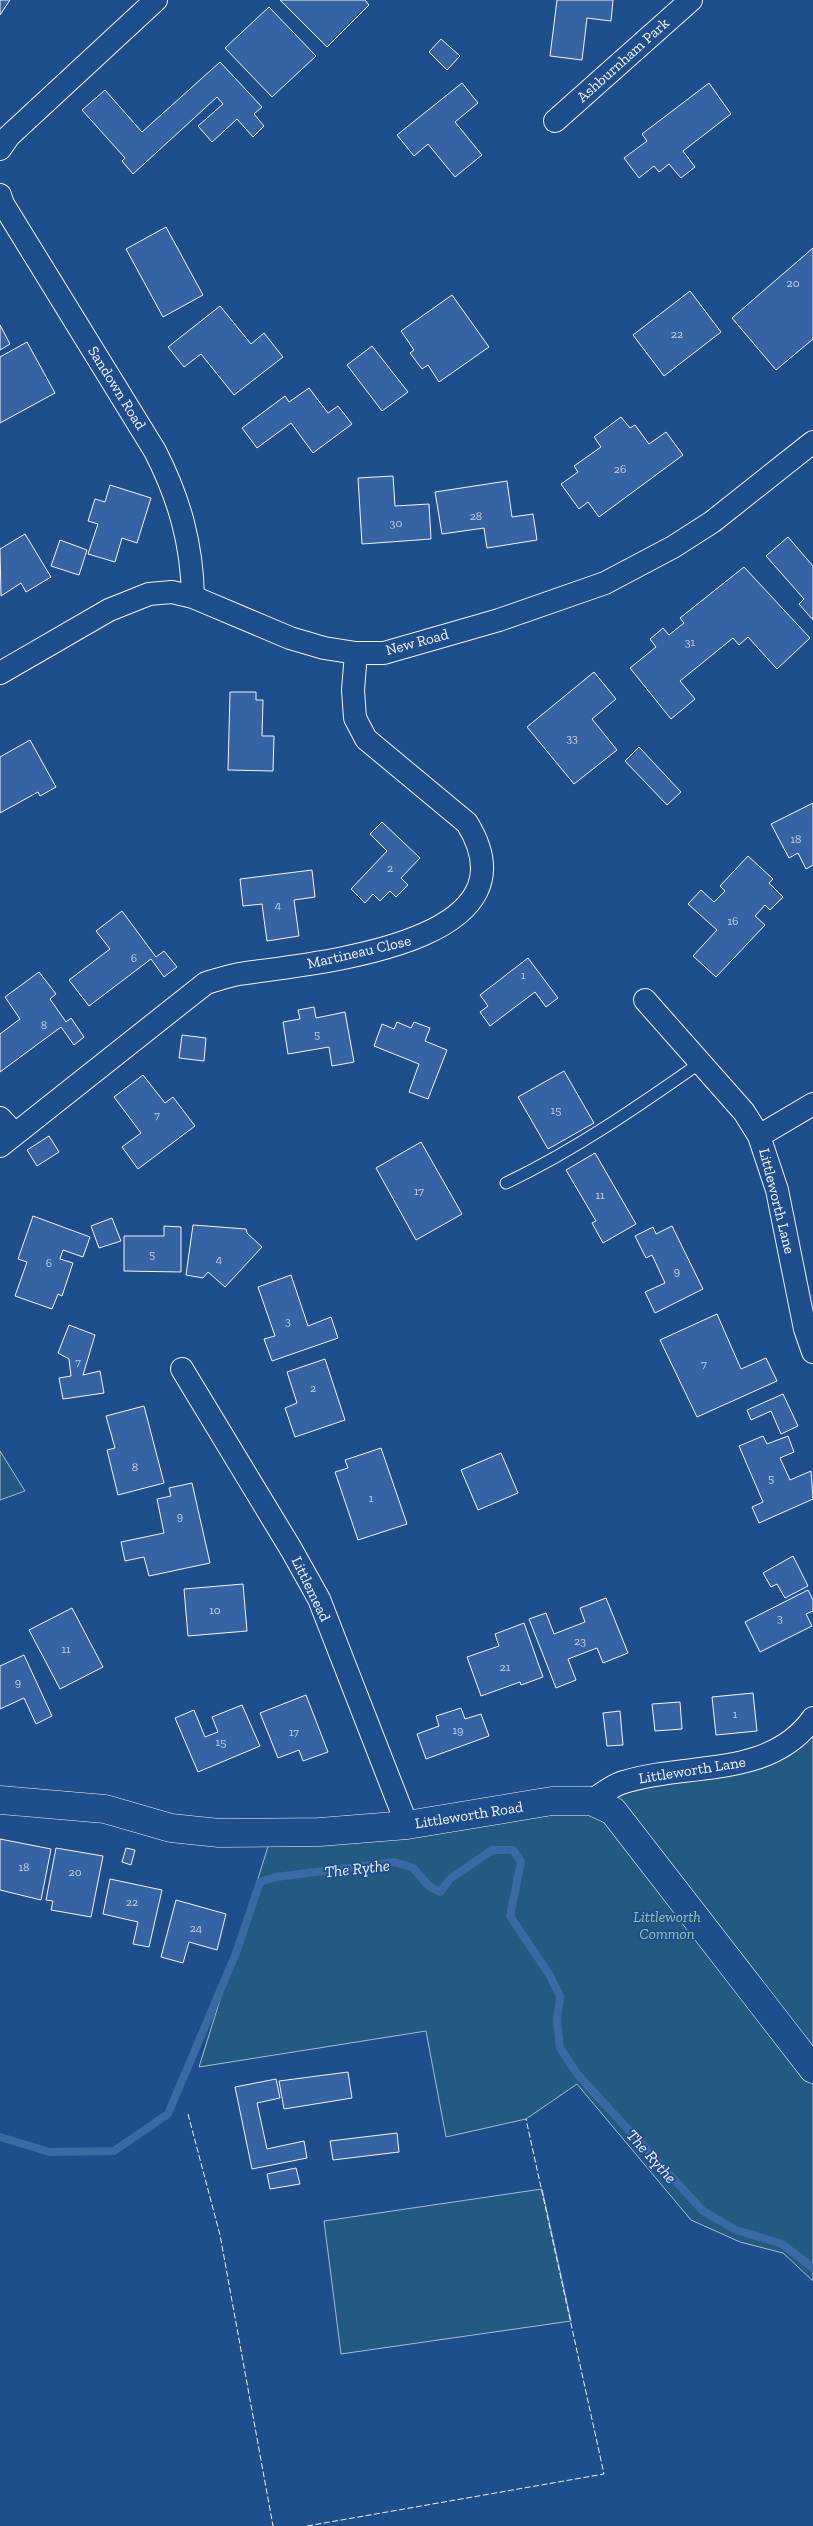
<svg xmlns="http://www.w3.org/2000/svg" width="813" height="2526" font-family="'Zilla Slab',serif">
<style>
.green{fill:#245a82;stroke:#a8bbd7}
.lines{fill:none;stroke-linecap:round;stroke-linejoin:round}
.stream{stroke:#3b69a3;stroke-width:8}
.building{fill:#3563a3;stroke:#f2f6ff}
.lane-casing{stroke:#f2f6ff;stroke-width:13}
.street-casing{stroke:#f2f6ff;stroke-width:24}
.secondary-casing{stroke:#f2f6ff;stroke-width:29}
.lane{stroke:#1f4e8c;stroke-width:11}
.street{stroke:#1f4e8c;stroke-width:22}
.secondary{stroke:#1f4e8c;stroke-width:28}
.fence{stroke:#f2f6ff;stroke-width:1;stroke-dasharray:6 2.5;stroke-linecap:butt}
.labels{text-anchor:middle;stroke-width:4;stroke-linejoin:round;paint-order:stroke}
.number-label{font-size:12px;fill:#c3d1e8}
.street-label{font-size:15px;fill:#f2f6ff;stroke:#1f4e8c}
.park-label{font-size:15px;font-style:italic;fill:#97c8a6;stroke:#1f4e8c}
.water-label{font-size:16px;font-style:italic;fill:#f2f6ff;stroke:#1f4e8c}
</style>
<rect width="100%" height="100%" fill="#1f4e8c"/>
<path class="green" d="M0 1451 25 1491 0 1500Z
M813 1719V2281L783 2253 740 2242 691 2220 577 2084 526 2119 446 2137 426 2031 199 2067 271 1837 407 1825 752 1761Z
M542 2189 571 2321 341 2354 324 2221Z"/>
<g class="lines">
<path class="stream" d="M0 2137 50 2152 114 2151 168 2114 236 1953 260 1882 276 1877 395 1862 413 1868 429 1886 440 1892 450 1879 492 1850H513L521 1862 510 1916 549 1974 560 1996 557 2021 560 2048 578 2075 703 2211 736 2230 782 2244 813 2268"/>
</g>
<path class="building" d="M0 0H10L0 15Z
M280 0H365L369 5 327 47Z
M557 0H613L611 21 587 18 582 60 550 56Z
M269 7 316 56 272 97 225 48Z
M441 39 460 56 447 70 429 52Z
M220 62 262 107 254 114 264 126 253 137 237 119 212 142 198 126 223 104 217 97 133 174 122 161 125 158 82 110 105 90 142 132Z
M462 83 478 103 455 122 482 155 455 177 428 144 414 156 397 135Z
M709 83 731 114 683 151 695 167 681 178 669 164 659 172 654 166 639 178 624 158 647 141 642 134Z
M166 227 203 295 163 317 126 249Z
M813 248V339L776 370 732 318Z
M690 291 721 332 664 376 633 335Z
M452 295 489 347 439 382 428 365 422 369 410 353 414 350 401 331Z
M220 306 251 344 264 333 283 357 234 395 201 354 184 367 168 347Z
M0 325 10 344 0 350Z
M27 342 55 393 0 423V357Z
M372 346 408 392 382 411 347 365Z
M309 388 328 413 338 406 352 424 313 453 291 423 257 448 242 428 285 396 289 402Z
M621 417 630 428 635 425 649 444 666 432 683 455 599 517 588 502 579 509 561 484 578 472 574 466 601 447 594 437Z
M393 476 395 506 429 504 431 539 362 544 358 478Z
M507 481 512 517 533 514 537 540 487 548 484 528 442 534 435 492Z
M110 485 151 498 137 543 122 538 115 562 88 554 98 524 88 521 95 499 105 502Z
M25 534 51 577 26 592 21 583 1 596 0 549Z
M788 537 813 566V620L799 604 804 599 766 556Z
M60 540 87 550 79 575 51 566Z
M744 567 810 638 777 669 748 637 739 645 733 638 680 681 695 699 671 719 630 668 656 647 650 639 663 628 669 635 684 623 680 618Z
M594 672 616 699 592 719 617 750 574 784 527 727Z
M230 692H256V700H263L262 736H274L273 771 228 770Z
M30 740 56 787 40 796 38 792 0 813V757Z
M639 747 681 792 667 805 625 761Z
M813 803V865L806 869 798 853 789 858 771 824Z
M382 822 420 858 401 878 408 885 396 897 390 891 380 901 373 894 365 903 351 889 387 851 370 834Z
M748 856 773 879 769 883 783 897 770 910 765 905 755 916 765 925 716 977 693 956 717 930 688 904 701 890 714 902 725 891 720 886Z
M312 870 315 897 294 900 299 936 267 941 262 904 243 906 240 879Z
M122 911 156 957 164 951 177 967 164 977 151 959 89 1006 69 980 110 949 96 931Z
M528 958 558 998 546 1007 535 992 490 1026 480 1012 488 1006 480 995Z
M39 972 56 994 50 999 66 1022 71 1018 84 1037 74 1045 61 1027 0 1072V1034L20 1019 5 997Z
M314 1007 316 1018 345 1012 354 1062 332 1066 329 1047 288 1054 283 1022 300 1019 298 1010Z
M397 1022 411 1028 414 1022 430 1028 425 1041 447 1050 428 1099 409 1092 419 1064 374 1046 382 1024 394 1029Z
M182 1035 206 1038 204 1061 179 1058Z
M564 1071 594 1123 548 1149 518 1097Z
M143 1075 165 1103 173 1097 195 1126 138 1169 122 1147 141 1133 114 1097Z
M49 1136 59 1152 37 1166 27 1150Z
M421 1142 462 1214 416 1240 376 1168Z
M595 1153 636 1224 603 1243 592 1223 596 1221 566 1170Z
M33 1216 90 1237 83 1257 63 1250 60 1259 73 1263 62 1296 58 1294 52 1309 15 1296 27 1262 18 1259Z
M112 1218 121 1241 99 1248 91 1226Z
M193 1225 246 1229 247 1233 262 1247 225 1287 208 1272 203 1278 186 1275Z
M164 1226 181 1227V1272L124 1271V1236H164Z
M672 1226 703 1289 655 1313 645 1292 665 1283 652 1255 646 1258 635 1236 653 1227 656 1234Z
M291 1275 308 1326 331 1317 338 1338 272 1361 264 1339 275 1336 258 1287Z
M717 1314 741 1369 766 1358 777 1381 697 1417 660 1340Z
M69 1325 95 1335 83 1375 100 1371 104 1393 63 1399 59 1378 71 1376 69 1359 58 1353Z
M325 1359 345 1420 295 1437 285 1408 297 1403 287 1372Z
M783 1394 798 1426 781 1434 771 1411 751 1420 747 1410Z
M144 1406 164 1483 118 1495 107 1450 115 1448 106 1416Z
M763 1436 767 1444 788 1436 794 1452 780 1458 790 1480 811 1471 813 1499 759 1523 752 1507 763 1502 739 1446Z
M381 1448 407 1524 358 1540 335 1472 348 1468 345 1460Z
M501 1453 518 1493 478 1510 461 1470Z
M192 1483 210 1563 149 1576 144 1557 125 1561 121 1542 164 1533 157 1499 171 1496 169 1488Z
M793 1556 808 1586 785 1598 777 1584 771 1587 763 1573Z
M243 1584 247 1631 188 1636 184 1589Z
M808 1590 813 1600V1611L806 1614 812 1626 760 1652 745 1622Z
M606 1598 628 1653 603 1663 597 1648 568 1659 576 1680 556 1688 529 1619 546 1613 554 1634 585 1622 580 1608Z
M72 1608 103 1667 60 1689 29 1630Z
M524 1623 543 1677 521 1685 520 1682 481 1696 467 1657 499 1646 495 1634Z
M24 1655 52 1716 36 1724 24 1698 0 1709V1666Z
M753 1693 757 1731 716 1735 712 1697Z
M306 1695 328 1752 303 1761 299 1750 278 1758 260 1713Z
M680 1702 682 1729 655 1731 652 1704Z
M242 1705 260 1746 198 1772 175 1718 194 1710 205 1737 218 1732 212 1717Z
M461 1708 465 1719 481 1714 489 1736 426 1759 417 1734 439 1726 436 1716Z
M620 1711 623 1745 607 1746 603 1713Z
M0 1839 51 1849 41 1900 0 1890Z
M56 1848 103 1856 91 1917 51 1910 53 1901 46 1900Z
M126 1848 135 1850 131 1865 122 1862Z
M110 1879 162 1890 149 1947 133 1944 138 1922 103 1914Z
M176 1900 226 1914 217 1950 189 1942 183 1963 161 1957Z
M348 2072 352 2098 284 2109 279 2081Z
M276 2079 280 2098 257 2103 267 2149 304 2141 307 2158 252 2169 235 2087Z
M397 2133 399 2152 333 2160 330 2141Z
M296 2168 300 2184 270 2189 267 2174Z"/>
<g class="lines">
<defs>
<path id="lane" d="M506 1183C575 1150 637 1107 700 1063"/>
<path id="street" d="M555 121 691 0
M0 149 9 136 156 0
M0 195 3 204 155 451C179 498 192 543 193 597
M0 673 109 610 149 594 172 592 193 597 290 638 324 648 356 653H384L499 620 605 583 673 547 712 522 813 442
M645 1000 744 1112 759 1136 777 1190 805 1329 813 1352
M0 1118 15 1134
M759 1136 813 1104
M0 1146 206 983C217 980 228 976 239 974 310 963 543 946 467 823L366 739 355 718 353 690 356 653
M182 1369 291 1549 319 1599 407 1825
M591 1801C601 1795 612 1785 624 1782 687 1762 770 1779 813 1718"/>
<path id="secondary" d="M0 1800 105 1809 171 1828 219 1833 320 1832 407 1825 552 1801H591L613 1811 813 2069"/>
</defs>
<use href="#lane" class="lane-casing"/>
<use href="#street" class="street-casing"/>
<use href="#secondary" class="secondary-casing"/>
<use href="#lane" class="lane"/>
<use href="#street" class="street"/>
<use href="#secondary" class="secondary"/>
<path class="fence" d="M188 2114 220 2235 273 2526
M307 2526 604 2474 526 2119"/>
</g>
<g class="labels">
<g class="number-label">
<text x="793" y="287">20</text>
<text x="677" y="338">22</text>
<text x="620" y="473">26</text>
<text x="476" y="520">28</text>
<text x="396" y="527">30</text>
<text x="690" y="646">31</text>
<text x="572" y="742">33</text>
<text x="796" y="843">18</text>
<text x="390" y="872">2</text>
<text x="278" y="909">4</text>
<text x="733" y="925">16</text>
<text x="134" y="962">6</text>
<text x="523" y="979">1</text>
<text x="44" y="1029">8</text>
<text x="317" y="1038">5</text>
<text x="556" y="1114">15</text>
<text x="157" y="1119">7</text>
<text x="419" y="1195">17</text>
<text x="600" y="1199">11</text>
<text x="152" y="1258">5</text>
<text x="219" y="1263">4</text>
<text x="49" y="1267">6</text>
<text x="677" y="1275">9</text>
<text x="288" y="1325">3</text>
<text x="78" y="1366">7</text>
<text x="704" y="1368">7</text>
<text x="313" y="1392">2</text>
<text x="135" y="1471">8</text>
<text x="771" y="1482">5</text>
<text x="371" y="1502">1</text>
<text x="180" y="1520">9</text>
<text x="215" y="1614">10</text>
<text x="780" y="1622">3</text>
<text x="580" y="1645">23</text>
<text x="66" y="1653">11</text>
<text x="505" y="1671">21</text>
<text x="18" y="1686">9</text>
<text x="735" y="1718">1</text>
<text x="458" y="1734">19</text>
<text x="294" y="1736">17</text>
<text x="221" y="1746">15</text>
<text x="24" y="1871">18</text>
<text x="75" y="1876">20</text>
<text x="132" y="1906">22</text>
<text x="196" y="1932">24</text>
</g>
<g class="street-label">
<text transform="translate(623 60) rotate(-42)" y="5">Ashburnham Park</text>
<text transform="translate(117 388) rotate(58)" y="5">Sandown Road</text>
<text transform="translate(417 642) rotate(-15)" y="5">New Road</text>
<text transform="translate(359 952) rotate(-13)" y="5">Martineau Close</text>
<text transform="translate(777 1201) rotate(76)" y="5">Littleworth Lane</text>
<text transform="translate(311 1589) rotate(64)" y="5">Littlemead</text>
<text transform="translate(692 1770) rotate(-9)" y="5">Littleworth Lane</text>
<text transform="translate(469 1815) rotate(-9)" y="5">Littleworth Road</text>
</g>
<g class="park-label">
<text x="667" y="1922">Littleworth<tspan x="667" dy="17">Common</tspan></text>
</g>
<g class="water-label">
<text transform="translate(357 1868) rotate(-6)" y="6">The Rythe</text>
<text transform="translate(652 2156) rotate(48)" y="6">The Rythe</text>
</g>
</g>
</svg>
